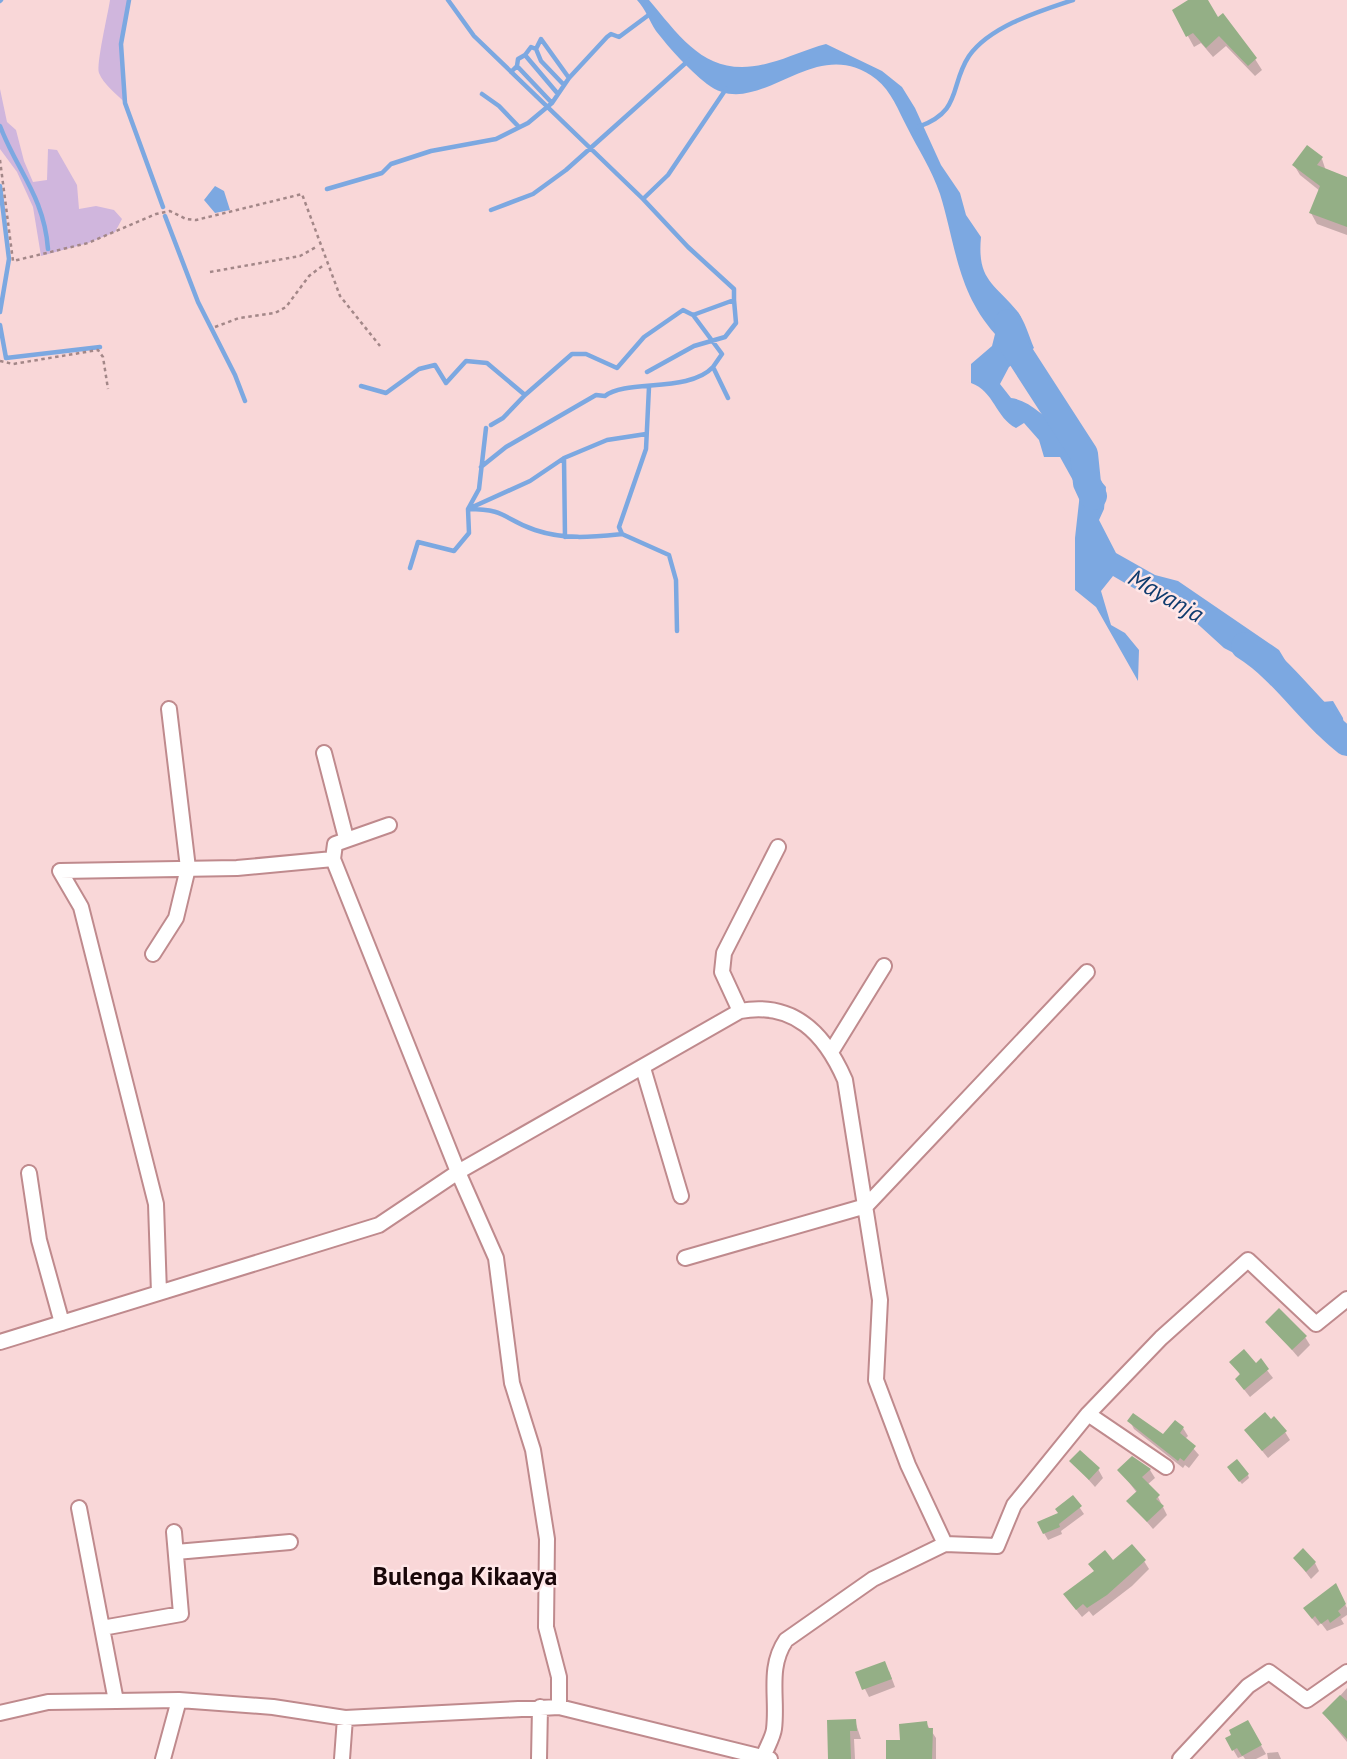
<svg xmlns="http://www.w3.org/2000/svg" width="1347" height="1759" font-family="'PT Sans',sans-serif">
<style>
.green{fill:#d0b6dd}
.water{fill:#7ca8e1}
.shadow{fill:#0003}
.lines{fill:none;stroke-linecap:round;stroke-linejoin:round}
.stream{stroke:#7ca8e1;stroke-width:4.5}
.river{stroke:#7ca8e1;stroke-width:28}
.building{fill:#94af86}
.street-casing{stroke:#bf8a8d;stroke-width:18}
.path{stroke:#a38788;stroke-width:2.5;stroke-dasharray:3.5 3.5;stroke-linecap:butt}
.street{stroke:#fff;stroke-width:14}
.labels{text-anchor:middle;stroke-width:5;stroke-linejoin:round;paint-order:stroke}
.water-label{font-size:24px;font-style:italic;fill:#0f3b6e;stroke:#ffe7e8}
.quarter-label{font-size:26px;font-weight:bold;fill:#190709;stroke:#ffe7e8}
</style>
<rect width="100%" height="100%" fill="#f9d7d8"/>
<path class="green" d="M110 0H129L121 44 125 103C118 95 103 84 99 73 96 64 108 14 110 0Z
M0 89 7 122 16 130 24 161 33 182 47 180 48 149 57 150 77 185 79 209 96 206 114 210 122 219 115 232 88 243 41 256 33 207 17 172 0 149Z"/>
<path class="water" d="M637 0H649C683 40 708 80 769 63 789 58 806 49 826 44L882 71 902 87 915 108 941 165 960 193 966 215 981 237C977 280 993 282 1018 312 1025 322 1029 336 1034 348L1009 367 1000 384 1011 398C1044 402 1085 462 1106 487L1104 509 1099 520 1116 553 1155 575 1178 581 1279 650 1311 703 1333 701 1343 718 1347 755 1337 742 1317 734 1304 720 1296 685 1283 670 1253 663 1224 648 1179 607 1137 590 1113 576 1101 591 1111 625 1125 633 1139 650 1138 681 1096 607 1075 590V538L1080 493 1060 457H1044L1039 440 1024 423 1016 428C996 418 994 391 971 383V364L992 346 995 334C957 291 956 246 940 194 932 170 918 149 907 127 898 110 892 92 876 79 813 30 759 124 707 84 689 70 670 49 656 31 649 20 646 10 637 0Z
M215 186 224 191 230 210 215 213 204 200Z"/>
<path class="shadow" d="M1191 0H1205L1218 20 1255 59 1262 70 1255 76 1226 46 1213 57 1201 43 1194 47 1174 11Z
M1322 159 1326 171 1347 180V235L1317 224 1311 213 1320 191 1300 175 1294 165Z
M1268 1322 1305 1337 1310 1345 1298 1357Z
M1260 1361 1273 1378 1250 1397 1242 1387 1241 1376 1232 1362 1255 1365Z
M1130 1421 1164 1437 1183 1428 1188 1436 1185 1439 1199 1455 1189 1468 1185 1465 1183 1468 1134 1429Z
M1246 1431 1285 1432 1290 1440 1268 1458Z
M1132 1458 1150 1470 1155 1478 1147 1485 1158 1497 1167 1515 1153 1529 1129 1501 1137 1493 1120 1470Z
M1072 1461 1098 1469 1103 1478 1095 1487Z
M1231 1471 1248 1475 1249 1478 1242 1484Z
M1073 1498 1084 1514 1061 1531 1062 1534 1048 1540 1044 1533Z
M1295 1558 1315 1563 1319 1571 1311 1579Z
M1144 1561 1149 1569 1132 1586 1093 1616 1089 1611 1082 1617 1070 1602 1113 1562Z
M1335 1586 1347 1608V1615L1341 1619 1344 1624 1327 1631 1321 1623 1318 1626 1310 1616Z
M889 1671 895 1687 869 1697 857 1673Z
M1347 1688V1742L1324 1714Z
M855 1721 861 1739H854L855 1759H830Z
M1247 1722 1266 1754 1256 1759H1245L1243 1756 1238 1758 1227 1739Z
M926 1723 936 1738V1759H887Z
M1278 1752 1281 1759H1268L1267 1753Z"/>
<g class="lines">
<path class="stream" d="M129 0 121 44 125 103 163 207
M448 0 474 36 643 199
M0 1 1 0
M536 49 541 39 569 78
M525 55 531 47 536 49 541 61 564 85
M517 66 518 59 525 55 558 94
M511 72 517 66 552 103
M482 94 499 106 519 127
M0 126C17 171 44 196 48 249
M918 127C963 111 949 86 969 56 990 26 1040 11 1073 0
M0 186 9 259 0 312
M327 189 382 173 391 164 431 151 496 139 528 123 552 103 569 78 607 37 611 34 619 37 650 14
M491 210 533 194 566 170 689 60
M165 216 198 302 235 375 245 401
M693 315 734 300V289L688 247 643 199 668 175 726 89
M0 325 6 358 100 347
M647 372 694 346 725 337 736 323 734 300
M361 386 386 393 419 369 435 365 446 383 466 361 487 363 525 395 572 354H586L617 368 644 337 683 310 693 315 722 354 713 367 728 398
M649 387 646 449 619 527 622 534 669 555 676 580 677 631
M491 425 503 418 525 395
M564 458 565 537
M481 467 506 447 596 395 605 396C626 379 689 393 713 367
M622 534C592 537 565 540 535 530 503 519 507 509 468 509L530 481 564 458 607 440 646 434
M410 568 418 542 454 551 469 533 468 509 479 489 486 428"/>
<path class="river" d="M1008 323 1013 344 1084 454 1087 483 1093 496
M1245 646C1285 671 1310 714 1347 742"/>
</g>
<path class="building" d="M1188 0H1208L1218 17 1223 13 1257 58 1248 66 1219 36 1206 48 1193 33 1186 37 1172 10Z
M1307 145 1323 157 1317 165 1347 177V227L1309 213 1320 186 1292 165Z
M1279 1308 1307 1336 1292 1350 1265 1322Z
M1244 1349 1256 1363 1261 1358 1269 1369 1244 1390 1235 1379 1240 1374 1229 1362Z
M1265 1412 1271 1419 1274 1416 1287 1431 1262 1451 1244 1430Z
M1133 1413 1163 1434 1175 1420 1184 1427 1180 1433 1196 1446 1184 1461 1180 1458 1178 1461 1127 1421Z
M1080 1450 1100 1468 1089 1480 1069 1461Z
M1132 1456 1151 1469 1142 1477 1160 1495 1156 1499 1164 1506 1147 1522 1126 1501 1137 1491 1117 1470Z
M1237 1459 1249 1474 1239 1482 1227 1467Z
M1073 1495 1082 1506 1059 1524 1060 1527 1043 1534 1037 1522 1058 1513 1055 1509Z
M1132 1544 1146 1560 1107 1595 1087 1608 1083 1604 1076 1610 1063 1594 1094 1571 1088 1564 1105 1550 1113 1560Z
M1303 1548 1316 1562 1306 1572 1293 1558Z
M1336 1583 1346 1604 1338 1611 1341 1615 1330 1623 1328 1619 1321 1624 1315 1616 1312 1619 1303 1608Z
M885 1661 892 1679 862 1690 855 1672Z
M1340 1695 1347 1701V1739L1322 1713Z
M856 1719 857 1731H850L851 1759H828L827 1720Z
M1248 1720 1262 1745 1242 1756 1237 1748 1232 1751 1225 1738 1231 1735 1229 1730Z
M927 1721 928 1728H933L932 1759H886V1740H900L899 1724Z"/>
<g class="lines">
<defs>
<path id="street" d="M324 753 346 838
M389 825 335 844 333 859 458 1172 496 1258 512 1383 533 1450 547 1539 546 1627 559 1677V1707
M153 954 176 918 188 868 169 709
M740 1011 722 972 724 953 778 847
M831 1052 884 966
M643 1068 681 1196
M29 1173 39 1240 62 1323
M685 1258 866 1206 1087 972
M159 1293 156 1204 81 907 60 871 237 868 333 859
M0 1342 379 1225 458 1172 740 1011C794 1001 825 1034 845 1080L880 1300 876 1380 908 1465 945 1544
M1088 1414 1166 1467
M79 1508 116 1701
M176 1552 290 1542
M102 1628 181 1614 174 1532
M0 1713 48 1702 116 1701 179 1700 273 1707 345 1718 559 1707 770 1759
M764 1755C767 1747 773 1737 774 1729 778 1698 767 1668 786 1640L873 1579 945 1544 997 1546 1014 1505 1088 1414 1161 1338 1248 1260 1316 1324 1347 1299
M163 1759 179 1700
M342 1759 345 1718
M539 1759 540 1707
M1180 1759 1248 1686 1269 1672 1307 1700 1347 1672"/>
</defs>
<use href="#street" class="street-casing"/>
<path class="path" d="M0 160 13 261 88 243 156 214 170 211 186 219 196 220 302 194 340 296 380 346
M210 272 300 256 318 246
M215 327 239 318 275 313 286 307 309 276 325 264
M0 361 13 364 98 350 103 357 108 389"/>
<use href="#street" class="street"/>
</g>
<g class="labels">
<g class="water-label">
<text transform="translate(1166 596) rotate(30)" y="8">Mayanja</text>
</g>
<g class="quarter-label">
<text x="465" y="1585">Bulenga Kikaaya</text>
</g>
</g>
</svg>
